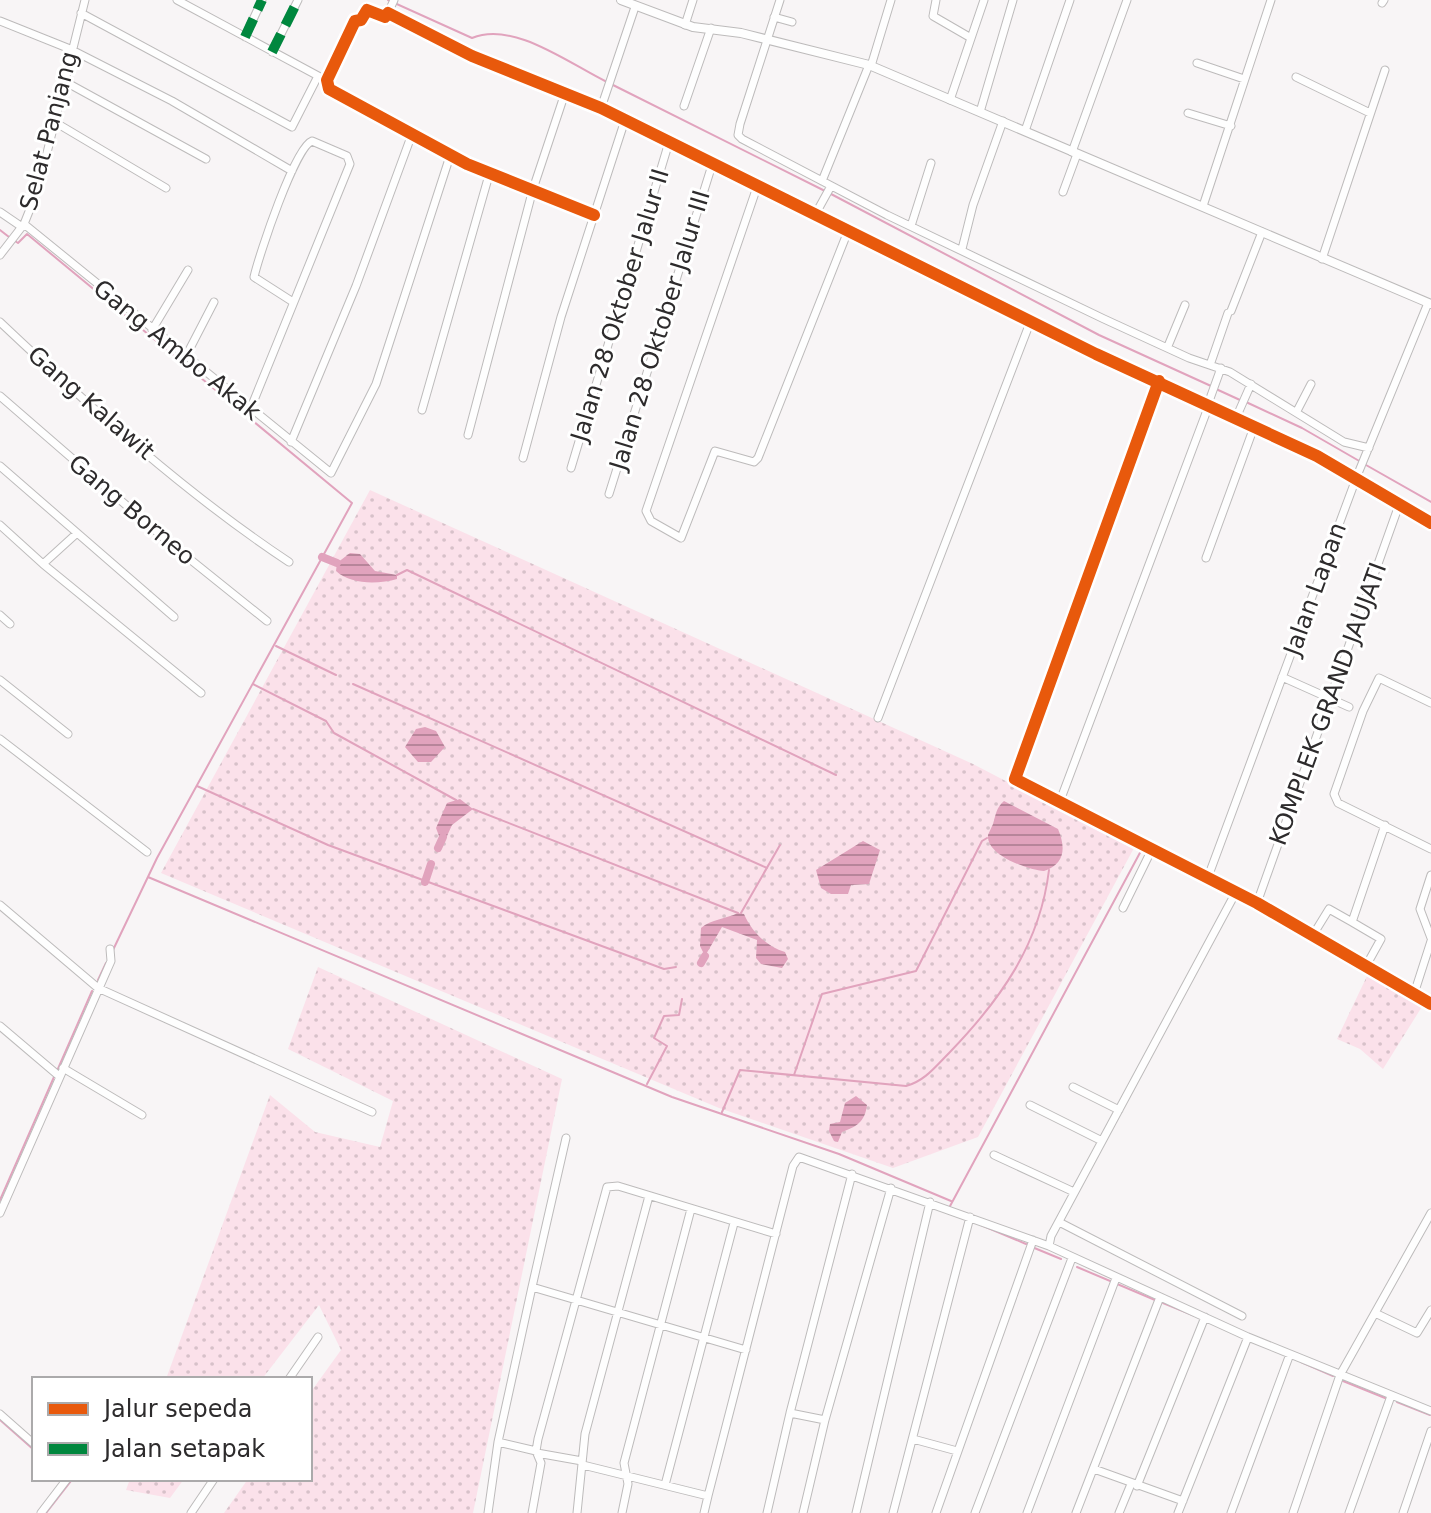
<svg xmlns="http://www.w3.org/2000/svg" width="1431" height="1513" font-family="'DejaVu Sans',sans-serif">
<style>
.grass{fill:url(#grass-dots)}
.water{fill:url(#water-rules)}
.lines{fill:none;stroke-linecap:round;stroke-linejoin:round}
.stream{stroke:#e1a3bd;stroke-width:2}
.canal{stroke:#e1a3bd;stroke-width:8}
.minor-casing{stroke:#bdbbbb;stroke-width:9}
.tertiary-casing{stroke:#bdbbbb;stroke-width:10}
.minor{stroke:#fefefe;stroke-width:7}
.tertiary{stroke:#fefefe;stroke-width:8}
.quiet{stroke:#00873e;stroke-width:10;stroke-dasharray:20 10;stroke-linecap:butt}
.cycleway-casing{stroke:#fff;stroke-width:17}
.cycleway{stroke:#e8590c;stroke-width:12}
.labels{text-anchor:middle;stroke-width:6;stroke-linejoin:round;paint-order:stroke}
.street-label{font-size:24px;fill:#2d2b2c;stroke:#fff}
</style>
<defs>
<pattern id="grass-dots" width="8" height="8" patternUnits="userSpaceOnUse" patternTransform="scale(2)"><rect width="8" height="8" fill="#fbe1ea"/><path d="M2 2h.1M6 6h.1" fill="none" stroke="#d7c1c9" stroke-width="1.8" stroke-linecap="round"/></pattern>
<pattern id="water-rules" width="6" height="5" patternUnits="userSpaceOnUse" patternTransform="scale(2)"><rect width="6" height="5" fill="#e1a3bd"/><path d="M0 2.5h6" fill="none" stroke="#b7859a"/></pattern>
</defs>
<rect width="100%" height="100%" fill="#f8f5f6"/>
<path class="grass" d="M370 490 973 764 1134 848 978 1137 893 1168 719 1108 161 873Z
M318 967 562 1079 473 1513H224L248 1479H310V1393L341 1350 319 1305 262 1379H166L270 1095 315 1132 380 1147 393 1101 288 1049Z
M1368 974 1423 1005 1383 1069 1360 1049 1337 1039Z
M130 1479H184L170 1498 126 1490Z"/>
<path class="water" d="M350 553 360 554 375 571 397 575V579C379 584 351 585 336 571L337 563Z
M425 727 436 731 445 747 431 762H418L405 747 416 729Z
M460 799 473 809 452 825 447 836H439L436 828 447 803Z
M1004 801 1058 829C1066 848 1065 864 1044 871 1028 870 986 855 988 835 988 835 993 824 993 824 996 814 996 808 1004 801Z
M863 841 880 850 869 884 851 885 848 894H831L821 888 816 870Z
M738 913 744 914C752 932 766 946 785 952L788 959 782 968 761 964 756 958 757 940 722 927 705 956 700 946 701 928C711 919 726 919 738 913Z
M856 1096 867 1105C865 1122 856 1127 842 1132L838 1142 834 1141 829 1131 830 1124 840 1122 845 1103Z"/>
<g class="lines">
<path class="stream" d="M388 0 472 38C514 21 568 63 607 82
M613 85 825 191
M831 194 1099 335 1211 386
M0 230 9 237
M15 241 18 243 27 234 352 503 157 858 113 950
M1216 389 1240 400
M1246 402 1302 428 1361 462
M1366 465 1431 502
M397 575 407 570 836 775
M276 646 336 675
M253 684 326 721 334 733 456 800
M353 684 767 868
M197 786 328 845 664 969 676 967
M473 809 738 913
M148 877 672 1097 839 1154 951 1201
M741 913 780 845
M98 980 106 963
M57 1071 92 991
M794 1075 822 994 916 971 982 841 987 838
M647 1084 667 1046 654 1038 664 1016 679 1015 682 999
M722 1112 740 1070 906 1086C925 1081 936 1066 950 1052 1001 999 1040 944 1049 870
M0 1200 54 1077
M949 1208 1142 849
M981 1225 1026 1244
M1032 1247 1061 1259
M1077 1267 1155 1300
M1163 1303 1195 1316
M1301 1362 1333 1376
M1343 1381 1385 1398
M1397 1402 1430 1415
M0 1420 34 1450
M46 1513 71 1481"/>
<path class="canal" d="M322 557 337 563
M438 848 443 837
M425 882 431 864
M701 963 705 956"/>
<defs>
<path id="minor" d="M177 0 322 78
M780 0 740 124 738 135 742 139 887 215 1104 319 1189 358 1230 372 1344 442 1369 448
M936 0 933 16 971 38
M1382 3 1384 0
M81 13 292 127 318 76
M388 13 394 0
M774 17 792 22
M0 21 70 49 172 101 292 171
M685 25 693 0
M245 37 262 0
M272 52 298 0
M1197 63 1244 79
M871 66 891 0
M1296 77 1370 113
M62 80 206 159
M950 100 984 0
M684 106 711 28
M601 108 635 7
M980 112 1013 0
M1188 113 1231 126
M53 121 166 188
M1025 131 1070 0
M1072 152 1127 0
M822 181 869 65
M757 187 646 511 651 521 681 538 715 451 754 462 758 458 848 231
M1063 192 1077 154
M1203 206 1271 0
M0 212 22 227
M594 215 467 164 329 89 327 80 355 21 361 20 367 10 385 17 388 13 472 56 601 108 1096 354 1317 456 1431 523
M815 215 831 186
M24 224 331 473 376 384 450 156
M911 226 931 163
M962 249 973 205 1003 121
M0 255 24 224 38 189 85 0
M1322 259 1385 70
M1231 311 1262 232
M0 322C91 408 185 493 289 562
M152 330 188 270
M1168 346 1185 305
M185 358 214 302
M1210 365 1228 313
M1159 381 1015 779 1257 903 1431 1004
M0 396 171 544 267 621
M1208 404 1221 368
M250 410 350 164 347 156 312 141C295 147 259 255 254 277L293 302
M422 410 489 175
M1297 411 1311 384
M1236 418 1251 384
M468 435 533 189 565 93
M291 442 356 286 412 134
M523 458 561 317 625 120
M0 466 174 617
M571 468 669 142
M609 494 712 165
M0 525 43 564 76 534
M1206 558 1254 427
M43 564 201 693
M0 615 10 624
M1282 677 1349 707
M0 680 68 734
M1431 703 1379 678 1363 711 1334 794 1338 803 1431 849
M878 718 1031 320
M0 739 147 852
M1060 801 1209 405
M1431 875 1420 909 1431 938
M1208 877 1357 476 1428 303
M1236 892 1051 1236 1049 1246 1248 1337 1431 1411
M1257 903 1399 505
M0 905 98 988 372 1112
M1123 908 1152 849
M1313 935 1329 909 1352 922
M1366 966 1381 939 1352 922 1385 825
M1414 994 1431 941
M0 1026 59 1076
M63 1068 142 1115
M1073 1087 1119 1110
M1030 1105 1102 1141
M994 1155 1074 1192
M0 1213 111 961 110 949
M1059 1222 1242 1316
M532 1287 566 1138
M1375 1313 1417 1333 1431 1310
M289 1379 318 1337
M0 1414 34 1444
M825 1420 790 1413 852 1174
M913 1439 957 1451
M498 1442 536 1451
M537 1453 582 1461
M583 1465 708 1496 793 1166 799 1157 1049 1246
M1094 1469 1183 1501
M665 1485 734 1223
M1137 1486 1205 1317
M41 1513 67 1479
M191 1513 214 1479
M488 1513 498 1442 532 1287 746 1350
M532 1513 541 1463 536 1451 538 1439 607 1187 618 1186 776 1234
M577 1513 585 1434 649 1196
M622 1513 628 1484 624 1463 691 1209
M704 1513 708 1496
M767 1513 790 1413
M803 1513 825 1420 891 1188
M856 1513 930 1202
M893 1513 970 1217
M936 1513 1033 1240
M975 1513 1072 1258
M1027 1513 1116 1278
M1076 1513 1160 1297
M1119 1513 1131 1484
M1178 1513 1248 1337
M1231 1513 1290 1354
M1293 1513 1340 1375 1431 1213
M1349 1513 1391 1396
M1403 1513 1431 1431"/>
<path id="tertiary" d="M621 0 693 27 741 33 869 65 1431 304"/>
</defs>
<use href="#minor" class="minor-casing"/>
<use href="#tertiary" class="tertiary-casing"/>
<use href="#minor" class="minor"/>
<use href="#tertiary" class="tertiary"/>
<path class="quiet" d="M245 37 262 0
M272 52 298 0"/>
<defs>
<path id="cycleway" d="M594 215 467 164 329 89 327 80 355 21 361 20 367 10 385 17 388 13 472 56 601 108 1096 354 1317 456 1431 523
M1159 381 1015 779 1257 903 1431 1004"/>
</defs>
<use href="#cycleway" class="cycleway-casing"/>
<use href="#cycleway" class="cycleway"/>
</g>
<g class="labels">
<g class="street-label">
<text transform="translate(49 131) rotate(-75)" y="8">Selat Panjang</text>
<text transform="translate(620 305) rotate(-73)" y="8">Jalan 28 Oktober Jalur II</text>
<text transform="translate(660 330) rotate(-73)" y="8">Jalan 28 Oktober Jalur III</text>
<text transform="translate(177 350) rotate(39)" y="8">Gang Ambo Akak</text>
<text transform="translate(91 403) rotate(41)" y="8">Gang Kalawit</text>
<text transform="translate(132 510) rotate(40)" y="8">Gang Borneo</text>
<text transform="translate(1315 589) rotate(-70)" y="8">Jalan Lapan</text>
<text transform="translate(1328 704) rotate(-70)" y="8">KOMPLEK GRAND JAUJATI</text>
</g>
</g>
<rect x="32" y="1377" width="280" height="104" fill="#ffffff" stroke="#abaaab" stroke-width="2"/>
<rect x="48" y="1403" width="40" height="12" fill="#e8590c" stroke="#abaaab" stroke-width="2"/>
<text x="104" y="1417" font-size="24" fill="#2d2b2c">Jalur sepeda</text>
<rect x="48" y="1443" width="40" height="12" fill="#00873e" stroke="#abaaab" stroke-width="2"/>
<text x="104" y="1457" font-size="24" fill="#2d2b2c">Jalan setapak</text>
</svg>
